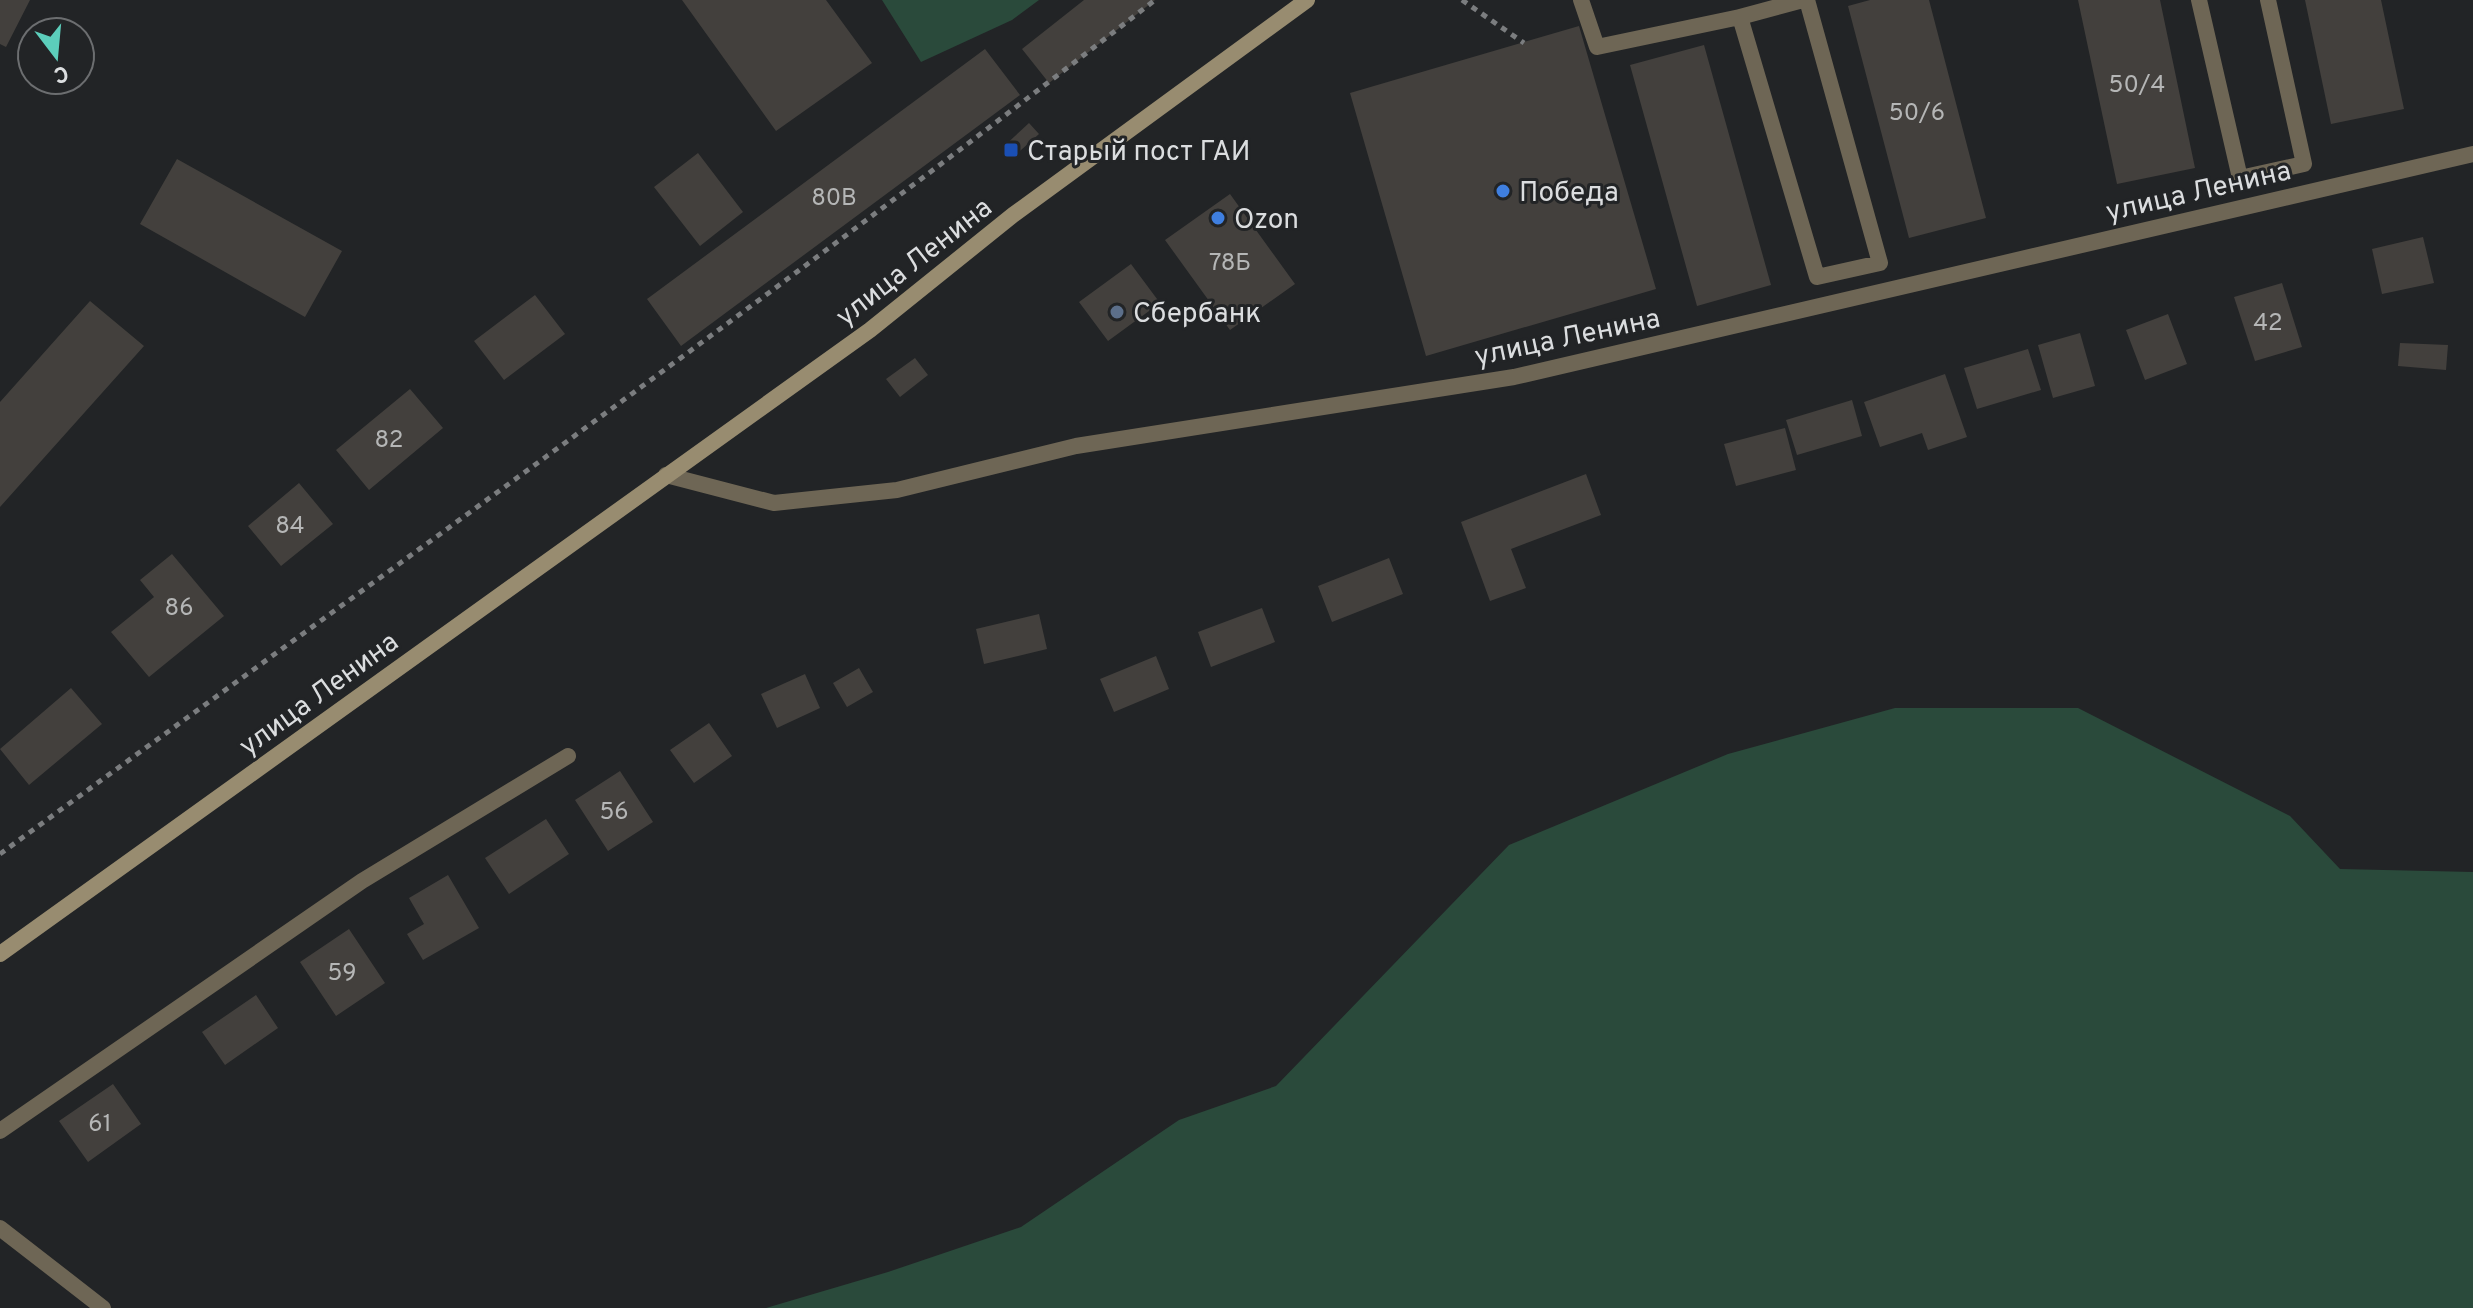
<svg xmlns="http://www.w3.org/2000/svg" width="2473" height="1308" font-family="Overpass,sans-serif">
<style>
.green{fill:#2a4a3b}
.building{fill:#43403d}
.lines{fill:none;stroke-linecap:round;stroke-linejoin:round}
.path{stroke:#7b7d7f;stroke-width:5;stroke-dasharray:6 6;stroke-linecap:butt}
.lane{stroke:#6e6655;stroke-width:16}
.street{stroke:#6e6655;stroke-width:16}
.secondary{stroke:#988c70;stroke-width:16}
.transit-dot{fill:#1a4fb4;stroke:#222426;stroke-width:3}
.shop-dot{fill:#3f7fe0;stroke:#222426;stroke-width:3}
.service-dot{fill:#5c6f8a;stroke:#222426;stroke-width:3}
.labels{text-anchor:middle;stroke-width:6;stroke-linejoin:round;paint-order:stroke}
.number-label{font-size:24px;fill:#b5b6b6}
.poi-label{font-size:28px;fill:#dbdddf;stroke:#222426;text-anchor:start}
.street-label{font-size:28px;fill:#dbdddf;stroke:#222426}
</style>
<rect width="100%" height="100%" fill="#222426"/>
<path class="green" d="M882 0H1039L1012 20 921 62Z
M1895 708H2078L2290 816 2340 869 2473 872V1308H766L888 1272 1021 1227 1179 1120 1276 1086 1509 845 1728 754Z"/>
<path class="building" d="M0 0H30L6 47 0 44Z
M682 0H826L872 63 776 131Z
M1084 0H1155L1049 83 1022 49Z
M1870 0H1929L1986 218 1909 238 1848 6Z
M2078 0H2160L2195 168 2117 184Z
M2305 0H2381L2404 109 2331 124Z
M1579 26 1656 289 1426 356 1350 93Z
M1704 45 1771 285 1697 306 1630 65Z
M985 49 1020 95 681 346 647 299Z
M1029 123 1039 134 1012 158 1002 148Z
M698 153 743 212 700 246 654 187Z
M177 159 342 251 305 317 140 224Z
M1230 194 1295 284 1230 330 1165 240Z
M2423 237 2434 283 2382 294 2372 249Z
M1131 264 1160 303 1108 341 1079 302Z
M2282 283 2302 347 2255 361 2234 297Z
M535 295 565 334 504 380 474 341Z
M90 301 144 346 0 507V402Z
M2168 314 2187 364 2145 380 2126 330Z
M2080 333 2095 386 2053 398 2038 345Z
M2400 343 2448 345 2446 370 2398 366Z
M2028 349 2041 390 1977 409 1964 368Z
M915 358 928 375 900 397 886 379Z
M1945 374 1967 437 1928 450 1922 433 1880 447 1864 402Z
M410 389 443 428 369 490 336 450Z
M1852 400 1862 436 1797 455 1786 420Z
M1785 428 1796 470 1736 486 1724 444Z
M1586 474 1601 515 1511 549 1526 588 1490 601 1461 522Z
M299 483 333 524 281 566 248 526Z
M172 554 224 616 149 677 111 632 154 597 140 580Z
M1389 558 1403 594 1332 622 1318 586Z
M1262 608 1275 642 1211 667 1198 632Z
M1039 614 1047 649 984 664 976 629Z
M1156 656 1169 689 1114 712 1100 679Z
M859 668 873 692 847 707 833 683Z
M805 674 820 708 777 728 761 694Z
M71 688 102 724 29 785 0 749Z
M709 723 732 756 694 783 670 750Z
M620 771 653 822 608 851 575 800Z
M546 819 569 854 509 894 485 858Z
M448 875 479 928 423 960 407 934 424 924 409 898Z
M349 929 385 983 336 1016 300 962Z
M256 995 278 1028 225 1065 202 1032Z
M113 1084 141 1124 88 1162 59 1121Z"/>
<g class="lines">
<path class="path" d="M1462 0 1524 43
M0 854C386 572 777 294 1155 0"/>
<path class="lane" d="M1581 0 1597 47 1740 17 1803 0
M2199 0 2240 178 2304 164 2268 0
M1740 17 1817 277 1880 263 1807 0"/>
<path class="street" d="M666 475 774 503 897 490 1076 446 1514 377 2473 154
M0 1131 362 881 568 756
M0 1228 103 1308"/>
<path class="secondary" d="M0 954 870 330 1013 215 1307 0"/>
</g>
<rect class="transit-dot" x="1003" y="142" width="16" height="16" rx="4"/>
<g class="shop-dot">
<circle cx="1503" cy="191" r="8"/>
<circle cx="1218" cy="218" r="8"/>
</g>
<circle class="service-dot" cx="1117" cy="312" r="8"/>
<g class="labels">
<g class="number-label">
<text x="2137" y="92">50/4</text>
<text x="1917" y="120">50/6</text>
<text x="834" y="205">80В</text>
<text x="1230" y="270">78Б</text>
<text x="2268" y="330">42</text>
<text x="389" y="447">82</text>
<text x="290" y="533">84</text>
<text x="179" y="615">86</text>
<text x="614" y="819">56</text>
<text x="342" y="980">59</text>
<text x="100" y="1131">61</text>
</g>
<g class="poi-label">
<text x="1027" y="160">Старый пост ГАИ</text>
<text x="1519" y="201">Победа</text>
<text x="1234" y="228">Ozon</text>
<text x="1133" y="322">Сбербанк</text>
</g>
<g class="street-label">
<text transform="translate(2198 190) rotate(-13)" y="10">улица Ленина</text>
<text transform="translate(913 261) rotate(-38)" y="10">улица Ленина</text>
<text transform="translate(1567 336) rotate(-12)" y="10">улица Ленина</text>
<text transform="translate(318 693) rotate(-36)" y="10">улица Ленина</text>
</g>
</g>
<g transform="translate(56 56) rotate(164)"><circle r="38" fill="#222426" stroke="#6c6e70" stroke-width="2"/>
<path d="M0-6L14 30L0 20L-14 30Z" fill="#5ccebb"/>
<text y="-12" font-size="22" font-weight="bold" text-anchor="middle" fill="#dbdddf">С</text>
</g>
</svg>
